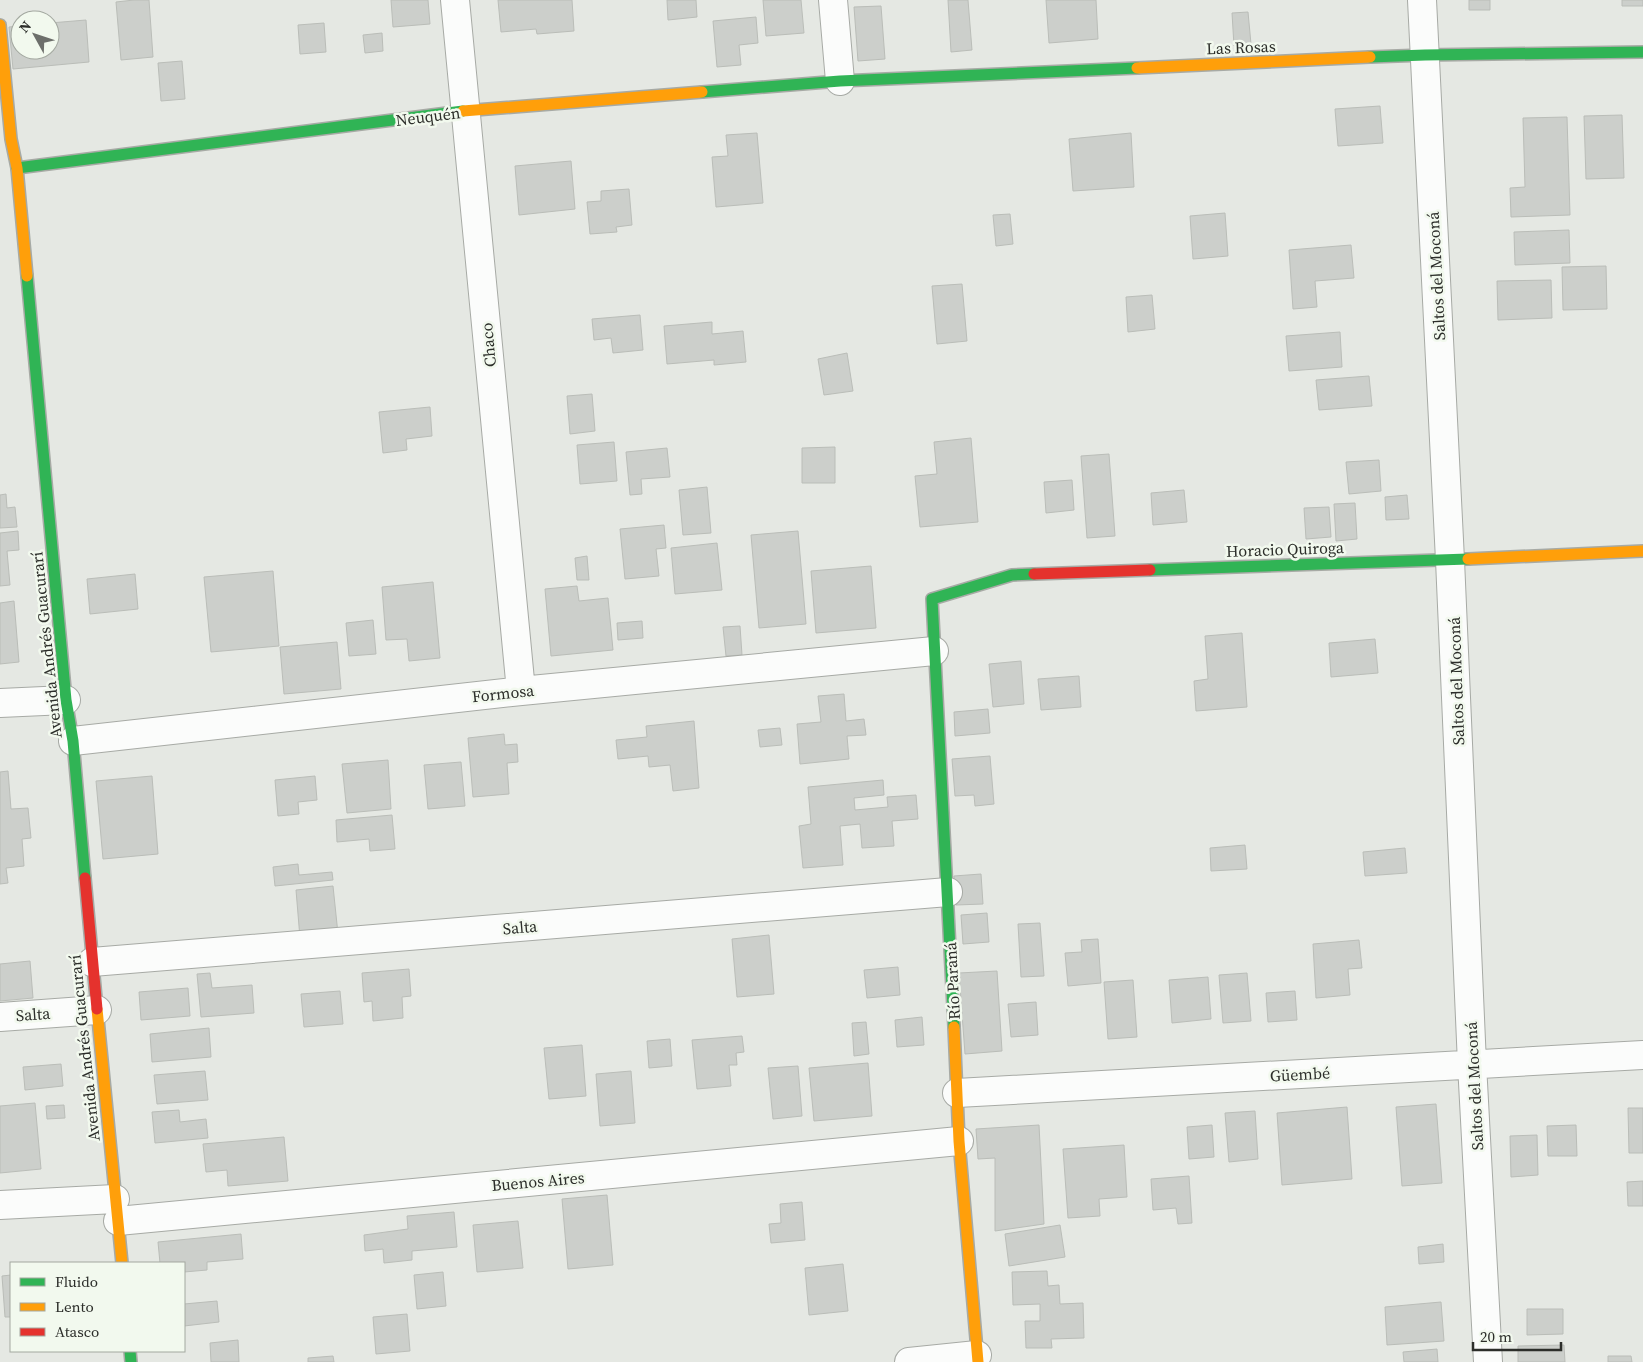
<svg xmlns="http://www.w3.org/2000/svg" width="1643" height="1362" font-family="'Source Serif 4',serif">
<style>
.building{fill:#cccfcb;stroke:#babdb8}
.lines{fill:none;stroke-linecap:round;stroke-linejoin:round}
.street-casing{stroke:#a7aaa5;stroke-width:30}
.fast-casing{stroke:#a7aaa5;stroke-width:14}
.slow-casing{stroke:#a7aaa5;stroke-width:14}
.jam-casing{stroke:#a7aaa5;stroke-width:14}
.street{stroke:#fbfcfb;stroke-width:28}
.fast{stroke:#30b455;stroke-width:11}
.slow{stroke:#ff9f0a;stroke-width:11}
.jam{stroke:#e5322d;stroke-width:11}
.labels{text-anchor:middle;stroke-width:5;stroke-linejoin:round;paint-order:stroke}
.street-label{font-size:16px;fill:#2c2e2a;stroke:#f2f9ee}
</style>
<rect width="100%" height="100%" fill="#e5e8e3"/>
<path class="building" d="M134 0H149L153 57 121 60 116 2Z
M391 0H428L430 24 393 27Z
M498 0H572L574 31 537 34 536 29 501 32Z
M667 0H696L697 17 668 20Z
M763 0H801L804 33 766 36Z
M948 0H968L972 50 951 52Z
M1046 0H1096L1098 39 1049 43Z
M1469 0H1490V10H1469Z
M1622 0H1643V6H1622Z
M881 6 885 59 858 61 854 7Z
M1248 12 1251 44 1234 46 1232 13Z
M756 17 758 43 739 45 741 65 717 67 713 21Z
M86 20 89 62 13 69 9 27 20 26V50H50V23Z
M324 23 326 52 300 54 298 25Z
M382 33 383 51 365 53 363 35Z
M182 61 185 99 161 101 158 63Z
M1380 106 1383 143 1338 146 1335 109Z
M1622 115 1624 178 1586 179 1584 116Z
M1567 117 1570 215 1511 217 1510 188 1525 187 1523 118Z
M757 133 763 203 716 207 712 157 728 156 726 135Z
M1131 133 1134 187 1073 191 1069 139Z
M571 161 575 209 519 215 515 166Z
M629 189 632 225 616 227 617 232 590 234 587 202 601 201V191Z
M1225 213 1228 256 1193 259 1190 216Z
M1010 214 1013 244 996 246 993 215Z
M1569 230 1570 263 1515 265 1514 232Z
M1351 245 1354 278 1315 281 1317 307 1293 309 1289 250Z
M1606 266 1607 309 1563 310 1562 267Z
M1551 280 1552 318 1498 320 1497 281Z
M962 284 967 341 937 344 932 286Z
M1152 295 1155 329 1128 332 1126 297Z
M640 315 643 350 613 353 611 338 594 340 592 319Z
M712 322V334L743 331 746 362 714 365V360L667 364 664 326Z
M1340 332 1342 367 1289 371 1286 336Z
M847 353 853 391 824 395 818 359Z
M1369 376 1372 406 1319 410 1316 380Z
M592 394 595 431 570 434 567 396Z
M430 407 432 436 406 439 407 450 383 453 379 412Z
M971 438 978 522 920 527 915 476 937 474 934 442Z
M614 442 617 481 580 484 577 445Z
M835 447V483H802V448Z
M667 448 670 477 641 479 642 494 630 495 626 452Z
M1109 454 1115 536 1087 538 1081 456Z
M1379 460 1381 491 1349 494 1346 462Z
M1072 480 1074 510 1046 513 1044 482Z
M707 487 711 533 683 535 679 490Z
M1184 490 1187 522 1153 525 1151 493Z
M6 494 7 508 15 507 17 527 0 528V495Z
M1407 495 1409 519 1386 520 1385 497Z
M1355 503 1357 539 1336 541 1334 504Z
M1329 507 1331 537 1306 539 1304 508Z
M664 525 666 548 656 549 659 576 625 579 620 529Z
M18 531 19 550 7 551 10 585 0 586V533Z
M798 531 806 624 759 628 751 535Z
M717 543 722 590 675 594 671 548Z
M587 556 589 580H577L575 558Z
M871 566 876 628 816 633 811 571Z
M273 571 279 646 211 652 204 577Z
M135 574 138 609 90 614 87 579Z
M433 582 440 658 409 661 407 639 386 640 382 587Z
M577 586 579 601 608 598 613 650 551 656 545 589Z
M14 601 19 662 0 664V603Z
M373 620 376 654 349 656 346 623Z
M642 621 643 638 618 640 617 623Z
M740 626 742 655 726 656 723 627Z
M1242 633 1247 707 1196 711 1194 681 1208 679 1205 636Z
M1375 639 1378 673 1331 677 1329 643Z
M337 642 341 689 284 694 280 647Z
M1021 661 1024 704 993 707 989 664Z
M1079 676 1081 707 1041 710 1038 679Z
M844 694 846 721 864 719 866 735 847 736 849 759 800 764 797 724 821 722 818 696Z
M988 709 990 733 955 736 954 712Z
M694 721 699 788 673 791 670 765 649 767 648 756 618 759 616 740 647 737 646 726Z
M780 728 782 745 760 747 758 730Z
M504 734 505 745 517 744 518 762 507 763 509 794 473 797 468 738Z
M990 756 994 804 975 806 974 795 955 796 952 759Z
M388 760 391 809 347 813 342 764Z
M461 762 465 806 428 809 424 765Z
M8 771 11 809 28 808 31 838 22 839 24 866 6 868 8 883 0 884V772Z
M152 776 158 854 103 859 96 781Z
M315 776 317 800 298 802 299 814 278 816 275 780Z
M883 780 884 795 854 798 855 810 888 807 887 797 916 795 918 819 892 821 894 846 862 848 860 824 840 826 843 865 803 868 799 826 811 824 808 787Z
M392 815 395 849 370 851 369 839 337 842 336 820Z
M1245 845 1247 869 1211 871 1210 848Z
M1405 848 1407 873 1365 876 1363 852Z
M298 864 299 875 332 872 333 880 275 886 273 867Z
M981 874 983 904 956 905 954 876Z
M333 886 338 934 300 938 296 890Z
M987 913 989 942 963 944 961 915Z
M1040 923 1044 976 1021 977 1018 924Z
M769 935 774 994 737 997 732 939Z
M1098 939 1101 983 1068 986 1065 953 1082 952 1081 940Z
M1359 940 1362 968 1348 969 1350 995 1316 998 1313 944Z
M30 961 33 998 0 1001V964Z
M898 967 900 995 867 998 864 970Z
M409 969 411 996 402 997 403 1018 373 1021 372 1001 364 1002 362 973Z
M997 971 1002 1051 965 1054 959 973Z
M210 973 212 988 252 985 254 1013 201 1017 197 974Z
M1247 973 1251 1021 1223 1023 1219 975Z
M1208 977 1211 1019 1172 1023 1169 980Z
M1133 980 1137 1037 1108 1039 1104 982Z
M188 988 190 1016 141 1020 139 992Z
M340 991 343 1024 304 1027 301 994Z
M1295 991 1297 1020 1268 1022 1266 993Z
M1036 1002 1038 1035 1011 1037 1008 1004Z
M922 1017 924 1045 897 1047 895 1020Z
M866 1022 869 1054 854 1056 852 1023Z
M209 1028 211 1057 152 1062 150 1034Z
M742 1036 744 1052 736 1053 737 1065H729L731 1086 697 1089 692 1040Z
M670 1039 672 1066 649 1068 647 1041Z
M582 1045 586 1096 549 1099 544 1048Z
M868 1063 872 1116 814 1121 809 1068Z
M61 1064 63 1086 25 1090 23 1067Z
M798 1066 802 1116 773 1119 768 1068Z
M205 1071 208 1100 157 1104 154 1075Z
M631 1071 635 1123 600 1126 596 1074Z
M35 1103 41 1169 0 1173V1106Z
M1436 1104 1442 1183 1402 1186 1396 1107Z
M64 1105 65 1118 47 1119 46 1106Z
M1347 1107 1352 1179 1282 1185 1277 1113Z
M1628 1108H1643V1153H1629Z
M179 1110 180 1122 206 1119 208 1138 155 1143 152 1112Z
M1255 1111 1258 1159 1229 1162 1225 1113Z
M1039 1125 1044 1224 995 1231V1158L978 1159 976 1129Z
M1212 1125 1214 1157 1189 1159 1187 1127Z
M1576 1125 1577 1156H1548L1547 1126Z
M1537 1135 1538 1175 1511 1177 1510 1136Z
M284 1137 288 1181 228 1186 227 1170 206 1172 203 1144Z
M1124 1145 1127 1197 1099 1199 1100 1216 1068 1218 1063 1149Z
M1189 1176 1192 1223 1178 1224 1176 1208 1153 1210 1151 1179Z
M1643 1181V1206H1628L1627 1182Z
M607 1195 613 1265 568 1269 562 1199Z
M802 1202 805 1240 771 1243 769 1224 781 1223 780 1204Z
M454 1212 457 1247 412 1251V1260L384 1263 383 1249 365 1251 364 1235 408 1229 407 1216Z
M518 1221 523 1268 477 1272 473 1225Z
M1060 1225 1065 1257 1009 1266 1005 1234Z
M241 1234 243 1259 207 1262V1270L184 1272V1263H160L158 1242Z
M1443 1244 1444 1262 1419 1264 1418 1247Z
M843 1264 848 1311 809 1315 805 1268Z
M1047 1271 1048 1286 1059 1285 1060 1304 1083 1303 1084 1338 1051 1339 1052 1348H1026L1025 1321H1040V1304L1013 1305 1012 1272Z
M443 1272 446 1306 417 1309 414 1275Z
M11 1275V1317H5L2 1276Z
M217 1301 219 1322 184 1326V1304Z
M1441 1302 1444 1341 1387 1345 1385 1307Z
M1527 1309H1563V1334L1527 1335Z
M407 1314 410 1351 376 1354 373 1317Z
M238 1340 239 1362H211L210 1343Z
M1564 1345 1565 1362H1518V1346Z
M1437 1349 1438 1362H1404L1403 1352Z
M333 1356 334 1362H308V1358Z
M1608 1356H1631L1632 1362H1608Z"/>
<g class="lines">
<defs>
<path id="street" d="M455 0 521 691
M833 0 840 81
M1422 0 1450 560 1472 1064 1488 1362
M0 703 66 700
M73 741 521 691 934 651
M92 962 948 892
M0 1017 97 1010
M957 1093 1643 1055
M0 1205 115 1199
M118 1221 959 1141
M909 1362 977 1355"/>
<path id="fast" d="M1370 57 1425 55 1643 52
M702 92 840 81 1137 68
M17 168 463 111
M27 276 66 700 73 741 85 878
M1150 570 1468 559
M954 1027 932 599 1012 575 1034 574
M130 1351 131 1362"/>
<path id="slow" d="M0 25 11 139 17 168 27 276
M1137 68 1370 57
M463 111 702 92
M1468 559 1643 551
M97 1009 122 1263
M954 1027 959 1141 978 1362"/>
<path id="jam" d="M1034 574 1150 570
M85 878 97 1009"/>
</defs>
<use href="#street" class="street-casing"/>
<use href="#fast" class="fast-casing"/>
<use href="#slow" class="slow-casing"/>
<use href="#jam" class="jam-casing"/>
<use href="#street" class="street"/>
<use href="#fast" class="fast"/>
<use href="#slow" class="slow"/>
<use href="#jam" class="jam"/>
</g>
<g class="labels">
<g class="street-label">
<text transform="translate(1241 47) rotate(-2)" y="6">Las Rosas</text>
<text transform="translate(428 116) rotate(-7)" y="6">Neuquén</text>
<text transform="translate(1436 276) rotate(-93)" y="6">Saltos del Moconá</text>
<text transform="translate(488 345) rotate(-95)" y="6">Chaco</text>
<text transform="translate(1285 549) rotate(-2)" y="6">Horacio Quiroga</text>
<text transform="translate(46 645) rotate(-96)" y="6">Avenida Andrés Guacurarí</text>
<text transform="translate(1456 681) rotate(-92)" y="6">Saltos del Moconá</text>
<text transform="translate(503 693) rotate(-6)" y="6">Formosa</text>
<text transform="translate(520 927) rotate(-5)" y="6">Salta</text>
<text transform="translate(952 981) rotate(-93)" y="6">Río Paraná</text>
<text transform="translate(33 1014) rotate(-4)" y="6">Salta</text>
<text transform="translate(84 1048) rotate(-96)" y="6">Avenida Andrés Guacurarí</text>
<text transform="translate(1300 1074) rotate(-3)" y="6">Güembé</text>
<text transform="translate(1474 1086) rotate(-93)" y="6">Saltos del Moconá</text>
<text transform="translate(538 1181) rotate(-5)" y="6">Buenos Aires</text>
</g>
</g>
<rect x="10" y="1262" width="175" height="90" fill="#f2f9ee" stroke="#a3a8a0"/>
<rect x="20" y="1278" width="25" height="8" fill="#30b455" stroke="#a3a8a0"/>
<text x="55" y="1287" font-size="15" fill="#2c2e2a">Fluido</text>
<rect x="20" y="1303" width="25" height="8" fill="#ff9f0a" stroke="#a3a8a0"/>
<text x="55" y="1312" font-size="15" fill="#2c2e2a">Lento</text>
<rect x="20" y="1328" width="25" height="8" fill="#e5322d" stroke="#a3a8a0"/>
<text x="55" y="1337" font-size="15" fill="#2c2e2a">Atasco</text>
<g transform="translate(35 35) rotate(310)"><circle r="24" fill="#f2f9ee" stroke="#a3a8a0"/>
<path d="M0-4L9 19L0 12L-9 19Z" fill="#6d6f6b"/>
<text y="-8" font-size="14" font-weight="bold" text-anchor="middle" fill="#2c2e2a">N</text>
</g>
<path d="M1473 1342v8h88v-8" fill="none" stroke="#2c2e2a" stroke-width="2.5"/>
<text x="1480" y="1342" font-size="15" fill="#2c2e2a" stroke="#f2f9ee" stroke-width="4" paint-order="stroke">20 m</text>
</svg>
